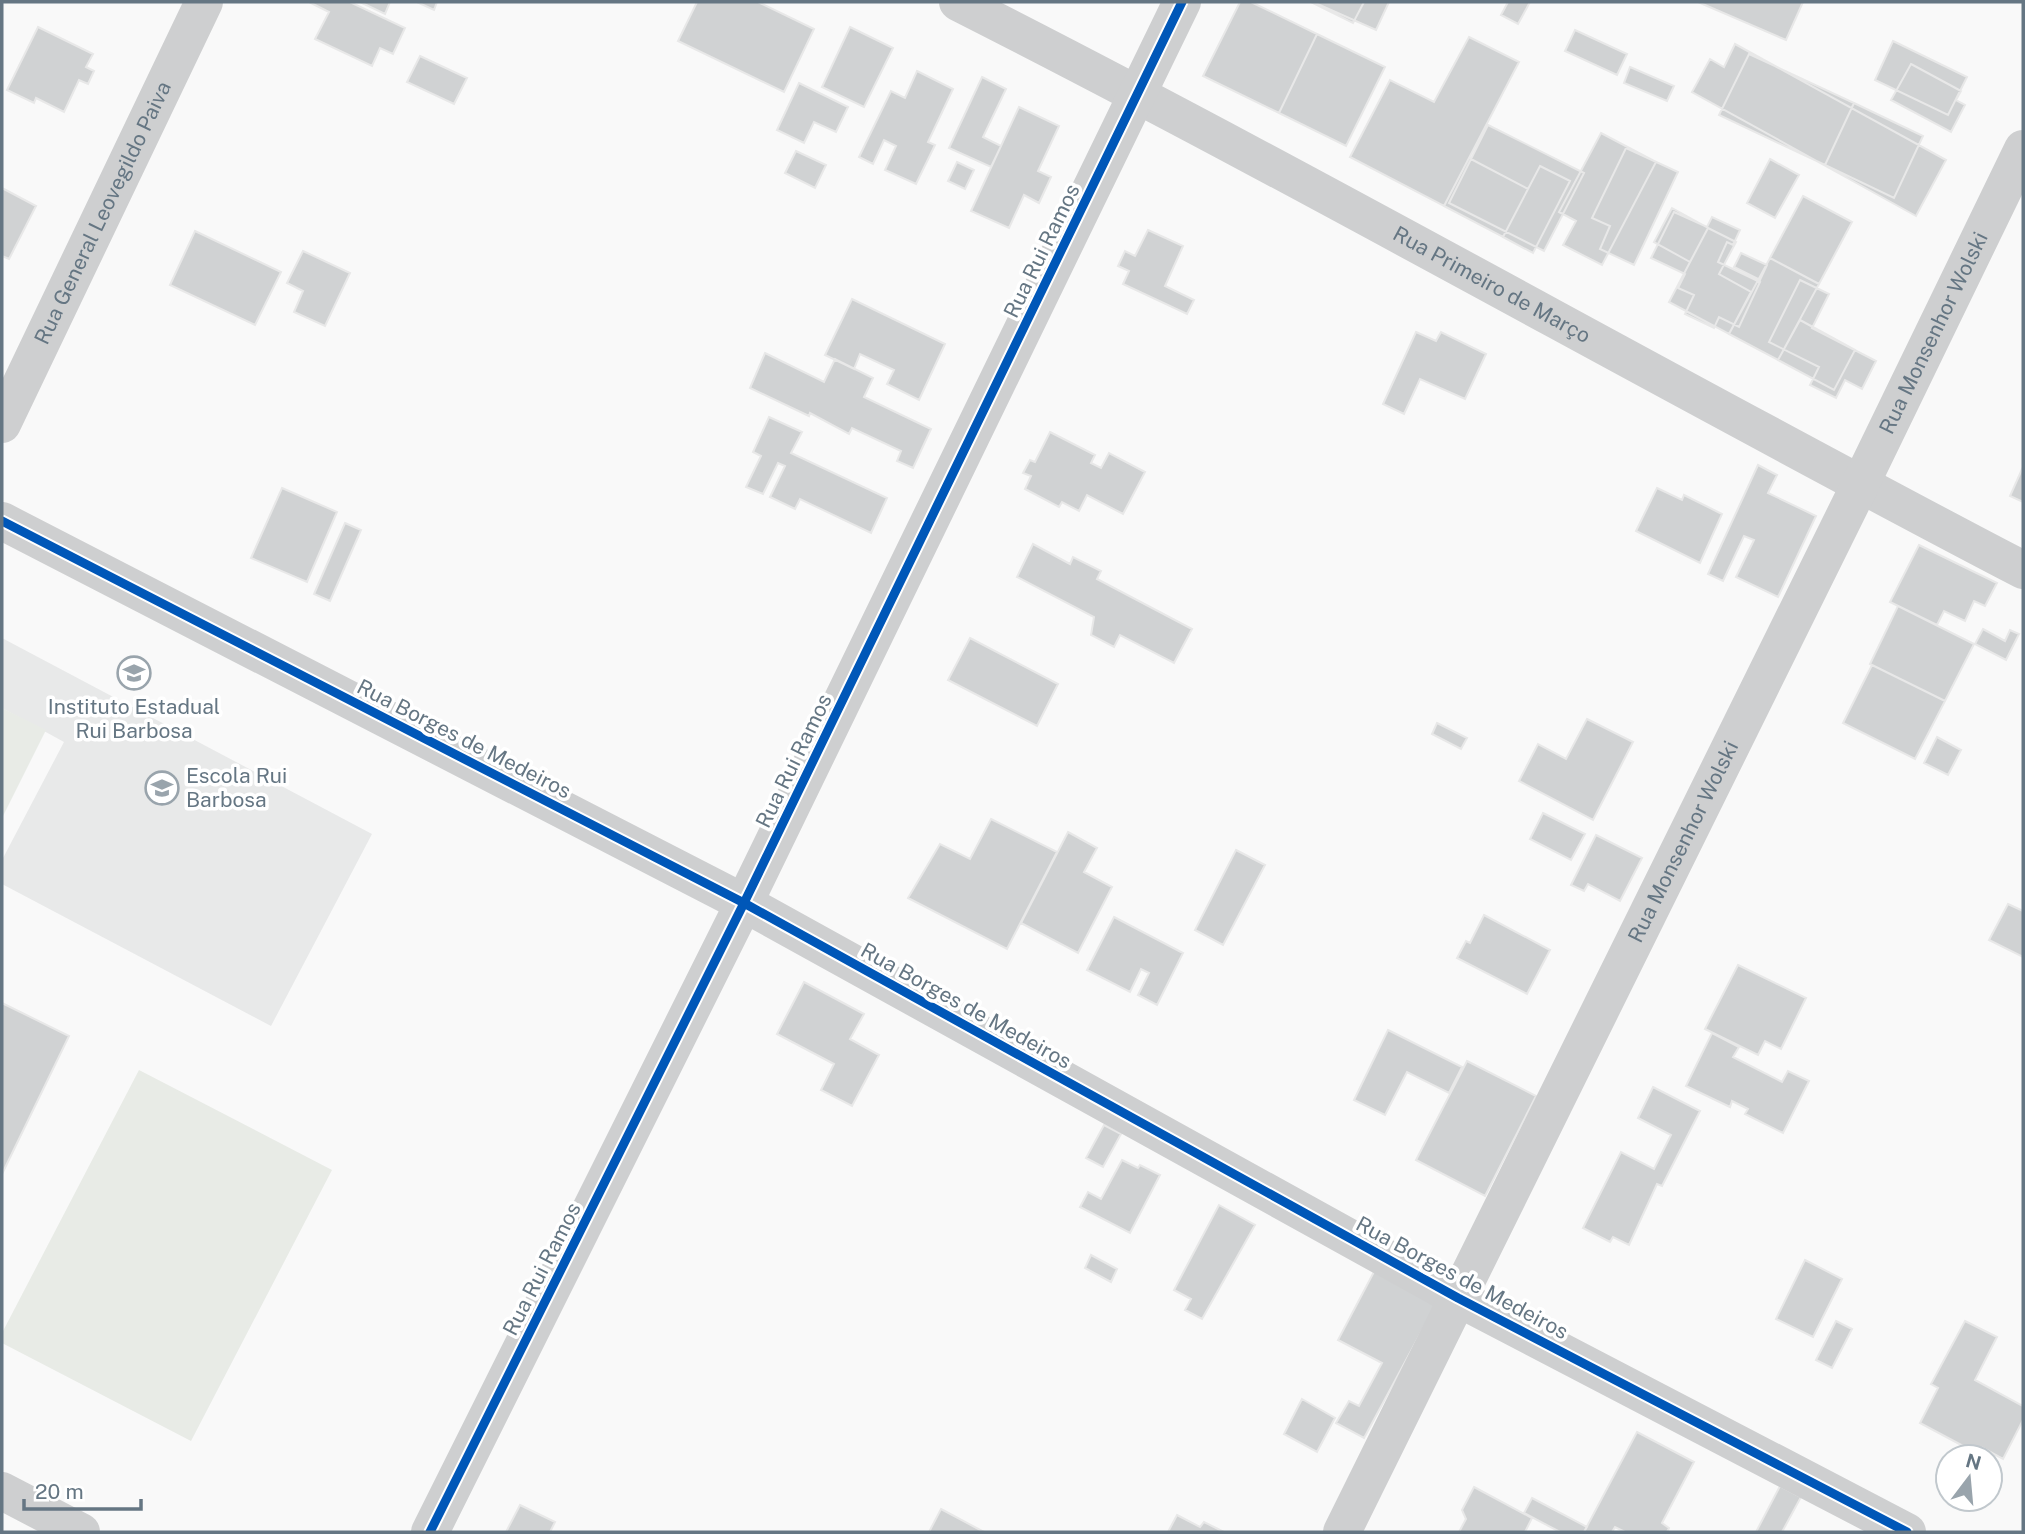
<svg xmlns="http://www.w3.org/2000/svg" width="2025" height="1534" font-family="'Public Sans',sans-serif">
<style>
.built{fill:#e8e9e9}
.green{fill:#e8ebe6}
.building{fill:#d0d2d3;stroke:#e8e8e8;stroke-width:2}
.lines{fill:none;stroke-linecap:round;stroke-linejoin:round}
.minor{stroke:#cecfd0;stroke-width:38}
.cycleway-casing{stroke:#fff;stroke-width:13}
.cycleway{stroke:#0057b8;stroke-width:9}
.labels{text-anchor:middle;stroke-width:7;stroke-linejoin:round;paint-order:stroke}
.street-label{font-size:21px;fill:#657683;stroke:#fff}
.poi-label{font-size:21px;fill:#657683;stroke:#fff}
</style>
<rect width="100%" height="100%" fill="#f9f9f9"/>
<path class="built" d="M2 638 372 834 271 1026 2 884V860L64 742 2 708Z"/>
<path class="green" d="M2 708 46 730 2 818Z
M139 1070 332 1170 191 1441 2 1343V1333Z"/>
<path class="building" d="M309 2H350L405 28 393 54 380 48 372 66 315 39 329 12Z
M360 2H390L385 14Z
M417 2H437L434 10Z
M697 2H758L814 29 784 92 678 41Z
M1240 2H1251L1317 34 1279 113 1203 76Z
M1311 2H1364L1353 23Z
M1313 2H1389L1376 30Z
M1508 2H1530L1518 24 1501 15Z
M1698 2H1803L1786 40Z
M38 27 93 54 86 67 94 71 88 84 79 80 64 112 36 98 34 103 7 90Z
M850 27 893 48 864 107 822 87Z
M1575 30 1627 54 1617 75 1565 51Z
M1317 34 1385 67 1346 146 1279 113Z
M1469 37 1519 62 1444 206 1350 157 1390 80 1434 102Z
M1893 41 1967 77 1948 115 1875 80Z
M1735 44 1946 160 1916 216 1692 92 1710 59 1724 67Z
M1749 54 1854 103 1825 165 1719 115Z
M420 56 467 78 454 104 407 82Z
M1911 64 1961 91 1956 100 1965 105 1951 132 1891 100Z
M1630 67 1674 86 1667 101 1624 83Z
M917 71 953 89 928 142 935 145 916 184 885 170 896 146 884 140 873 164 859 157 891 91 905 98Z
M982 77 1006 89 983 137 1001 146 991 167 949 148Z
M799 83 848 107 836 132 814 122 804 143 777 130Z
M1854 103 1923 136 1894 198 1825 165Z
M1019 107 1059 126 1038 171 1051 177 1039 203 1024 195 1009 228 971 211Z
M1488 125 1584 173 1544 251 1449 203Z
M1601 133 1656 162 1602 265 1563 245 1576 221 1559 212Z
M1626 148 1678 172 1634 265 1600 249 1610 226 1592 218Z
M796 151 826 165 815 188 785 173Z
M1469 158 1528 189 1503 237 1444 206Z
M1770 159 1799 175 1775 218 1747 203Z
M957 162 974 170 965 189 948 181Z
M1540 166 1570 181 1533 253 1503 237Z
M2 188 36 206 9 259 2 256Z
M1803 196 1852 222 1819 284 1770 258Z
M1672 208 1708 228 1690 262 1654 242Z
M1674 212 1707 227 1712 217 1740 230 1733 245 1727 242 1718 262 1760 282 1739 327 1719 317 1714 328 1685 314 1694 295 1678 288 1685 274 1651 258Z
M1708 228 1736 242 1719 274 1751 292 1729 334 1669 302Z
M1148 230 1183 246 1165 286 1194 300 1187 314 1123 284 1129 271 1118 266 1125 251 1135 256Z
M195 231 281 272 255 325 170 285Z
M303 251 350 273 325 326 294 312 303 291 287 283Z
M1741 253 1767 265 1760 280 1734 267Z
M1770 258 1819 284 1778 360 1729 334Z
M1800 280 1829 294 1812 328 1876 361 1862 389 1845 380 1836 398 1810 385 1819 367 1769 342Z
M852 299 945 344 919 400 887 384 894 370 860 354 854 369 825 355Z
M1800 320 1855 350 1834 390 1778 360Z
M1416 332 1436 341 1441 332 1486 354 1465 399 1420 379 1404 414 1383 404Z
M765 353 824 382 835 359 873 378 864 397 931 429 913 468 897 461 901 451 852 428 849 434 810 413 809 416 750 388Z
M769 417 802 432 791 453 887 498 871 533 800 499 795 509 770 497 785 466 778 463 763 494 746 487 761 456 753 452Z
M1050 432 1095 455 1091 463 1101 468 1109 453 1145 472 1123 514 1087 495 1079 511 1062 502 1059 507 1025 489 1031 476 1023 473 1030 460 1035 462Z
M1758 465 1777 475 1768 493 1816 516 1778 597 1736 577 1754 540 1744 536 1723 581 1708 574Z
M2023 467V502L2010 496Z
M282 488 337 512 307 582 251 558Z
M1657 488 1682 500 1684 495 1722 514 1700 563 1636 531Z
M345 523 361 530 330 601 314 594Z
M1033 544 1070 564 1073 557 1101 571 1097 579 1192 629 1174 663 1120 635 1114 647 1091 635 1094 617 1017 577Z
M1919 545 1997 583 1985 606 1974 601 1965 621 1944 611 1937 625 1890 602Z
M1898 606 1974 644 1945 701 1870 664Z
M1983 629 2005 641 2010 630 2019 634 2006 660 1975 644Z
M970 638 1058 684 1037 726 948 680Z
M1872 665 1945 701 1915 759 1843 723Z
M1587 719 1633 742 1593 820 1519 781 1538 744 1566 759Z
M1437 723 1467 738 1461 749 1432 734Z
M1937 737 1961 750 1948 775 1924 763Z
M1543 813 1585 834 1571 860 1530 839Z
M991 819 1057 852 1007 949 908 898 940 844 970 859Z
M1068 832 1097 848 1084 872 1112 887 1078 953 1021 923Z
M1596 835 1642 858 1620 901 1588 884 1584 891 1571 885Z
M1236 850 1265 865 1223 945 1195 930Z
M2008 904 2023 911V957L1989 940Z
M1484 915 1550 950 1527 994 1457 958 1466 941 1470 943Z
M1114 917 1183 953 1157 1005 1138 995 1149 973 1141 969 1130 992 1087 970Z
M1738 965 1806 998 1781 1049 1765 1041 1758 1055 1705 1029Z
M804 982 864 1014 850 1039 879 1055 852 1106 821 1090 834 1064 777 1034Z
M2 1003 69 1036 2 1174Z
M1388 1030 1462 1067 1449 1093 1407 1072 1385 1115 1354 1100Z
M1712 1033 1739 1047 1733 1057 1782 1082 1788 1071 1809 1081 1783 1133 1745 1114 1748 1109 1732 1101 1730 1107 1686 1086Z
M1467 1061 1536 1096 1485 1196 1416 1160Z
M1653 1087 1700 1111 1662 1186 1657 1184 1629 1245 1613 1237 1610 1242 1583 1228 1621 1152 1654 1169 1671 1135 1638 1118Z
M1104 1125 1121 1134 1103 1167 1086 1158Z
M1122 1160 1138 1168 1140 1165 1160 1175 1130 1233 1080 1207 1088 1192 1101 1199Z
M1219 1205 1255 1225 1202 1319 1185 1310 1191 1299 1174 1290Z
M1091 1255 1117 1269 1111 1282 1085 1268Z
M1805 1260 1842 1279 1813 1337 1776 1319Z
M1376 1268 1438 1301 1364 1438 1336 1423 1349 1401 1359 1406 1382 1363 1338 1340Z
M1836 1321 1852 1329 1832 1368 1816 1360Z
M1965 1321 1997 1337 1975 1380 2023 1406V1420L2003 1459 1983 1448 1980 1455 1920 1423 1938 1388 1931 1384Z
M1302 1399 1335 1418 1317 1452 1284 1434Z
M1637 1432 1694 1462 1662 1523 1669 1528 1667 1532H1625L1615 1527 1612 1532H1584Z
M1780 1486 1801 1497 1782 1532H1756Z
M1474 1487 1532 1518 1525 1532H1459L1466 1519 1462 1510Z
M1532 1498 1587 1527 1584 1532H1560L1524 1513Z
M520 1505 555 1522 550 1532H506Z
M941 1509 984 1532H929Z
M1177 1515 1200 1527 1204 1522 1224 1532H1168Z"/>
<g class="lines">
<g class="minor">
<path id="s1" d="M958 2C1317 184 1666 384 2023 570"/>
<path id="s2" d="M2 424 204 2"/>
<path d="M2 521 744 903 1458 1298 1907 1532"/>
<path d="M2 1491 81 1532"/>
<path d="M430 1532 744 903 1182 2"/>
<path id="s3" d="M1342 1532 1860 485 2023 149"/>
</g>
<defs>
<path id="cycleway" d="M2 521 744 903 1458 1298 1907 1532
M430 1532 744 903 1182 2"/>
</defs>
<use href="#cycleway" class="cycleway-casing"/>
<use href="#cycleway" class="cycleway"/>
</g>
<defs>
<symbol id="school-ring" viewBox="-11 -11 22 22"><circle r="9.5" fill="#fff" stroke="#99a4ac" stroke-width="1.5"/><path d="M0-5L7-2L0 1L-7-2ZM-4 1L0 2.5L4 1V4Q0 6-4 4Z" fill="#99a4ac"/></symbol>
</defs>
<g fill-rule="evenodd">
<use href="#school-ring" x="115" y="654" width="38" height="38"/>
<use href="#school-ring" x="143" y="769" width="38" height="38"/>
</g>
<g class="labels">
<g class="street-label">
<text dy="7" stroke="none"><textPath href="#s2" startOffset="234">Rua General Leovegildo Paiva</textPath></text>
<text transform="translate(1042 251) rotate(-64)" y="7">Rua Rui Ramos</text>
<text dy="7" stroke="none"><textPath href="#s1" startOffset="604">Rua Primeiro de Março</textPath></text>
<text dy="7" stroke="none"><textPath href="#s3" startOffset="1337">Rua Monsenhor Wolski</textPath></text>
<text transform="translate(464 739) rotate(27)" y="7">Rua Borges de Medeiros</text>
<text transform="translate(794 761) rotate(-64)" y="7">Rua Rui Ramos</text>
<text dy="7" stroke="none"><textPath href="#s3" startOffset="770">Rua Monsenhor Wolski</textPath></text>
<text transform="translate(966 1006) rotate(29)" y="7">Rua Borges de Medeiros</text>
<text transform="translate(542 1269) rotate(-63)" y="7">Rua Rui Ramos</text>
<text transform="translate(1462 1278) rotate(28)" y="7">Rua Borges de Medeiros</text>
</g>
<g class="poi-label">
<text x="134" y="714">Instituto Estadual<tspan x="134" dy="24">Rui Barbosa</tspan></text>
<text x="186" y="783" text-anchor="start">Escola Rui<tspan x="186" dy="24">Barbosa</tspan></text>
</g>
</g>
<rect width="2025" height="1534" fill="none" stroke="#657683" stroke-width="7"/>
<g transform="translate(1969 1478) rotate(16)"><circle r="33" fill="#ffffff" stroke="#c1c8cd" stroke-width="2"/>
<path d="M0-5L12 26L0 18L-12 26Z" fill="#99a4ac"/>
<text y="-10" font-size="19" font-weight="bold" text-anchor="middle" fill="#657683">N</text>
</g>
<path d="M24 1499v10h117v-10" fill="none" stroke="#657683" stroke-width="3.5"/>
<text x="35" y="1499" font-size="21" fill="#657683" stroke="#ffffff" stroke-width="5" paint-order="stroke">20 m</text>
</svg>
